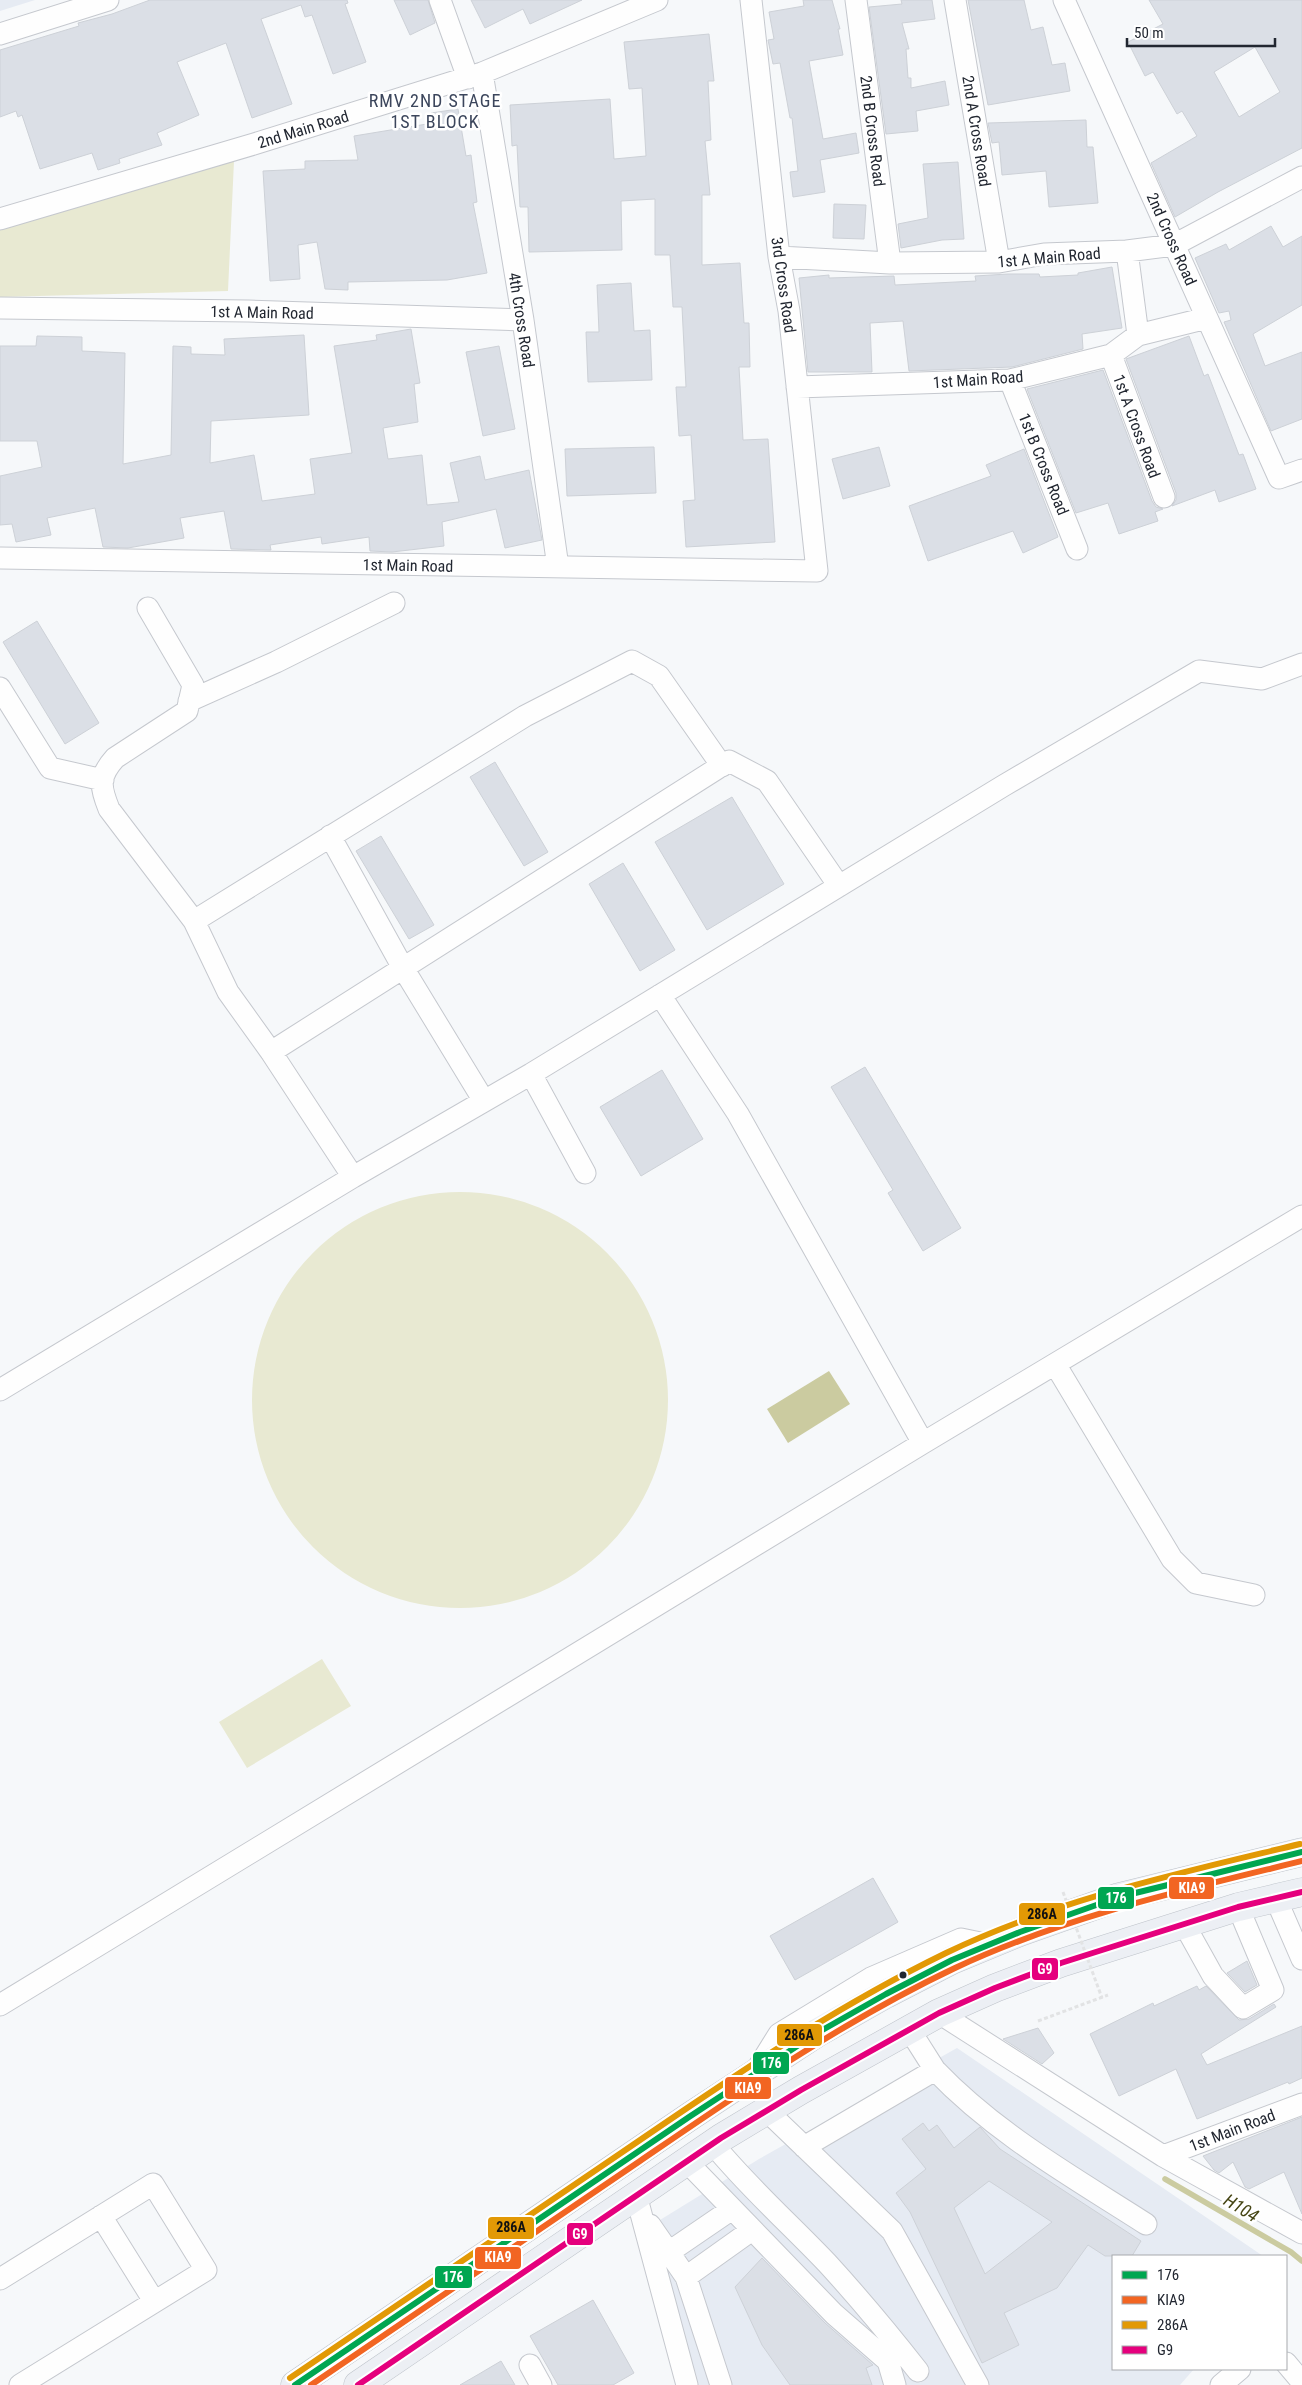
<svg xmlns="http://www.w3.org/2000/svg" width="1302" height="2385" font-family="'Roboto Condensed',sans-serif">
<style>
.built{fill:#e6ebf3}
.green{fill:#e8e9d2}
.water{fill:#cbcba0}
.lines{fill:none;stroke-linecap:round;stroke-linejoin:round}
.stream{stroke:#cbcba0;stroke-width:5.5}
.building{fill:#dbdfe6;stroke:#cdd1d7;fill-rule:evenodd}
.minor-casing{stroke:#c5c8ce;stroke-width:23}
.highway-casing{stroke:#bec3ca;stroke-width:29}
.path{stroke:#e2e3e4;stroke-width:3;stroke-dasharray:4 2.5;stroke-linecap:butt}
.minor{stroke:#fefefe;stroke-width:21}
.highway{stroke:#eceff4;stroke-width:28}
.path-bridge{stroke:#e2e3e4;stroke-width:3;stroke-dasharray:4 2.5;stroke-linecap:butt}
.bus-1-casing{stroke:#fff;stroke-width:10}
.bus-2-casing{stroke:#fff;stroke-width:10}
.bus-3-casing{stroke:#fff;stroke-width:10}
.bus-4-casing{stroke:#fff;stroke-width:10}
.bus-1{stroke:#00a651;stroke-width:6}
.bus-2{stroke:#f26522;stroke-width:6}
.bus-3{stroke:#e29905;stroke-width:6}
.bus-4{stroke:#e5007d;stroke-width:6}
.bus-dot{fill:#222731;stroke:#fff;stroke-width:2}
.labels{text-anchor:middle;stroke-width:5;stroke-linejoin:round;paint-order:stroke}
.street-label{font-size:16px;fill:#222731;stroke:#fff}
.neighbourhood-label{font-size:18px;letter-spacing:1px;fill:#3c465c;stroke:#fff}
.water-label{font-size:18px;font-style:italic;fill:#454514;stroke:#fff}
.line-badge{stroke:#fff;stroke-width:2}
.badge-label{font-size:14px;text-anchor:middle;font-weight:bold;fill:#fff}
.pale-badge-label{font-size:14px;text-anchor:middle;font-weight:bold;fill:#111}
</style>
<rect width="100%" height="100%" fill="#f6f8fa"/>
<path class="built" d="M0 0H35L0 11Z
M957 2048 1263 2256H1113V2369H1194L1180 2385H692L647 2228 759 2159Z"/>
<path class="green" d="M234 161 228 291 0 297V225Z
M252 1400a208 208 0 1 1 416 0a208 208 0 1 1-416 0Z
M322 1659 351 1706 247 1768 219 1722Z"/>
<path class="water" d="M829 1371 850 1404 788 1443 767 1409Z"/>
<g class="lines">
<path class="stream" d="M1165 2179 1291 2252 1302 2261"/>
</g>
<path class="building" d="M150 0H347L348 3 345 4 366 62 333 74 312 15 305 17 301 5 261 19 292 104 252 118 226 43 177 62 199 115 157 133 162 145 119 159 120 163 98 170 92 153 40 169 22 115 18 117 16 111 0 117V50L79 26 78 23 112 14Z
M394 0H428L435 23 410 35Z
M471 0H582L530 24 523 9 485 28Z
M803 0H832L840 29H838L843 55 809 61 823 139 856 133 859 153 820 160 825 192 793 197 790 172 798 171 792 118H790L780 63 773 64 768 40 774 39 769 12 804 6Z
M901 0H932L935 19 902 23 909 49H906L908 78H911V88L945 81 949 105 916 111 918 131 886 134 869 7 902 4Z
M968 0H1024L1031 30 1043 27 1052 65 1065 63 1070 91 988 105Z
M1149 0H1302V148L1218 192 1175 217 1151 163 1197 136 1182 111 1177 114 1153 72 1145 76 1128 42 1163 24ZM1255 47 1280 92 1239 117 1214 72Z
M709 34 714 81H708L711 140 705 141 710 195H702V265L740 263 744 323H749L750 367H739L743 440 768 439 775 542 686 547 683 501 695 500 691 435 679 436 676 387H686L682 307H673L670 255H655V199L621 201 622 250 529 252 528 207H520L517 145 512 146 510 105 610 99 614 159 646 156 642 88 629 89 624 42Z
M458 109 466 156 471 155 477 202 473 203 487 273 447 280 348 282V290L325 289 317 242 298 245 300 279 270 281 263 171 305 169V161L358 160 354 136 433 123 431 113Z
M1086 120 1087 147H1093L1098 203 1049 207 1046 171 1002 175 999 142 992 143 988 123Z
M958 162 964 239 942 240 901 248 898 224 928 218 923 164Z
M834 204 866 205 864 239 833 238Z
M1271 226 1283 247 1302 236V305L1253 334 1265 366 1302 352V419L1271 431 1224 322 1231 320 1229 311 1219 313 1195 258 1226 244 1229 250Z
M1112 267 1122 328 1082 334 1083 349 1012 367 909 371 903 321 870 323 872 372H808L799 278 829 275V278L894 276 895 285 976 281 975 276 1008 274H1039L1040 277 1078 275V273Z
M631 283 634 331 650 330 652 380 588 382 586 332H599L597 285Z
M411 329 420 383 414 384 418 422 383 428 388 459 422 455 427 505 459 502 450 463 480 456 485 480 529 470 542 540 505 548 496 509 442 522 444 546 392 552 370 551 369 537 322 544 321 537 270 545 271 550 231 549 224 511 180 518 184 538 128 548 103 547 95 508 47 518 51 535 16 542 12 524 0 525V476L42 467 37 441H0V346H36L37 336 82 337V351L125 353 123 464 171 455 173 346 191 347V354L225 355 224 339 304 335 309 415 211 421 210 463 254 455 262 501 315 494 310 459 352 453 334 346 377 340 376 335Z
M1189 336 1204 376 1208 374 1239 455 1243 454 1256 489 1219 502 1215 490 1172 506 1176 500V493L1126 359Z
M499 346 515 429 483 436 466 352Z
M1103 370 1152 501 1156 507 1163 509 1155 512 1158 521 1119 534 1108 503 1076 513 1027 389Z
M654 447 656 493 567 496 565 449Z
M879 447 890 486 843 499 832 459Z
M1024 449 1058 537 1023 553 1013 531 928 561 909 506 991 476 986 465Z
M37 621 99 723 65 744 3 642Z
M495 762 548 852 524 866 470 777Z
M732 797 784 884 707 930 655 842Z
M381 836 434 925 409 939 356 851Z
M623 863 675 950 640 971 589 884Z
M865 1067 961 1228 923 1251 888 1193 893 1190 831 1087Z
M662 1070 703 1139 641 1176 600 1107Z
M873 1878 898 1922 795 1980 770 1936Z
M1247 1961 1257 1985 1245 1992 1227 1973Z
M1197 1986 1199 1990 1206 1986 1239 2020 1249 2019 1274 2004 1276 2007 1201 2054 1207 2065 1302 2026V2078L1289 2084 1288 2082 1197 2119 1176 2069 1119 2096 1090 2034 1153 2003 1154 2006Z
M1038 2028 1054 2053 1042 2064 1003 2039Z
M1302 2117V2214L1284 2172 1249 2189 1245 2187 1233 2162 1219 2173 1214 2170 1203 2156Z
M923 2123 929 2131 937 2125 954 2148 980 2127 1000 2149 1141 2241 1132 2256H1105L1088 2245 1057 2288 1004 2313 1019 2345 982 2363 910 2212 896 2193 926 2169 902 2139ZM989 2181 1052 2222 985 2274 954 2208Z
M762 2258 825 2323 873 2365 866 2368 872 2385H790L762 2345 735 2287Z
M593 2300 634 2373 613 2385H558L530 2336Z
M501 2361 515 2385H460L479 2374Z"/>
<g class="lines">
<defs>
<path id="minor" d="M440 0 468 78
M856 0 890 263
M955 0 999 262
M1064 0 1279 478 1302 470
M0 34 108 0
M482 73 523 320 558 567
M0 219 254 144 482 73 657 0
M1127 251 1138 335
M779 257 890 263 999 262 1044 254 1127 251 1174 245 1302 177
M0 308 248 311 523 320
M1111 355 1164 497
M1010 380 1077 549
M797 387 1010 380 1111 355 1138 335 1207 318
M0 558 817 571 789 311 779 257 751 0
M0 688 50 768 103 780
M189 701 276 662 394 603
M330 836 403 968 484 1101
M194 921 525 716 632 661 659 676 722 766
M660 995 738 1114 923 1443
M271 1052 729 761 767 781 839 886
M531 1074 585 1173
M353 1177 531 1074 1003 786 1199 671 1262 679 1302 664
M1055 1364 1172 1559 1196 1583 1254 1595
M0 1390 353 1177 271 1052 228 992 194 921 109 809C100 787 98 777 115 758L187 711 193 685 148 608
M1276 1899 1302 1959
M1184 1924 1213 1976 1243 2008 1273 1990 1238 1907
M0 2005 923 1443 1302 1216
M939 2013 1163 2156 1302 2233
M935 2070C996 2134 1073 2177 1146 2224
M756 2071 779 2034 871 1978 961 1939 990 1945
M767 2111 892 2231 978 2385
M713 2144C748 2187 789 2223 827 2263 859 2298 889 2334 918 2371
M804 2147 935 2070 909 2029
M1163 2156 1302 2104
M686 2161 834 2314 888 2361 895 2385
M636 2195 687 2385
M101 2216 154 2301
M650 2225 686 2277 721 2385
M669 2252 732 2209
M686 2277 752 2230
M0 2279 153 2184 206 2270 20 2385
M1286 2363 1302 2382
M530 2365 541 2385
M1221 2385 1240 2369"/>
<path id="highway" d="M295 2385 689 2117 817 2033 886 1994 952 1960 1020 1932 1119 1897 1302 1852
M358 2385 721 2138 801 2090 939 2013 995 1988 1061 1963 1238 1907 1302 1892"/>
</defs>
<use href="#minor" class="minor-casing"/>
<use href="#highway" class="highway-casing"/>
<path class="path" d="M1038 2021 1108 1995"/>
<use href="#minor" class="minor"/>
<use href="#highway" class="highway"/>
<path class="path-bridge" d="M1063 1892 1102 1998"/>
<defs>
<path id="bus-1" d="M295 2385 689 2117 817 2033 886 1994 952 1960 1020 1932 1119 1897 1302 1852"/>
<path id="bus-2" d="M311 2385C420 2310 530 2236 640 2161 741 2092 843 2021 955 1968 1066 1916 1184 1890 1302 1861"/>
<path id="bus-3" d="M290 2378C400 2303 510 2228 621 2153 726 2081 831 2009 946 1953 1058 1899 1180 1873 1300 1844"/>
<path id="bus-4" d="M358 2385 721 2138 801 2090 939 2013 995 1988 1061 1963 1238 1907 1302 1892"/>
</defs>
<use href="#bus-1" class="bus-1-casing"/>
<use href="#bus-2" class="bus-2-casing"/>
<use href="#bus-3" class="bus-3-casing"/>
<use href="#bus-4" class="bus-4-casing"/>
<use href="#bus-1" class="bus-1"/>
<use href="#bus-2" class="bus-2"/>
<use href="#bus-3" class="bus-3"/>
<use href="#bus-4" class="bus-4"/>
</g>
<circle class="bus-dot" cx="903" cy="1975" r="4.5"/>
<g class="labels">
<g class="street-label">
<text transform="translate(303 129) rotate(-17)" y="6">2nd Main Road</text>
<text transform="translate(873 131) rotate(83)" y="6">2nd B Cross Road</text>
<text transform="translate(977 131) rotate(81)" y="6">2nd A Cross Road</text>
<text transform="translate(1172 239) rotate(66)" y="6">2nd Cross Road</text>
<text transform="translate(1049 257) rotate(-5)" y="6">1st A Main Road</text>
<text transform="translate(784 285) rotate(82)" y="6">3rd Cross Road</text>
<text transform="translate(262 312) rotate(1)" y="6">1st A Main Road</text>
<text transform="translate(522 320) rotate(81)" y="6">4th Cross Road</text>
<text transform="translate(978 379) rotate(-4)" y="6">1st Main Road</text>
<text transform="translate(1137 426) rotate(70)" y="6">1st A Cross Road</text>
<text transform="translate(1044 464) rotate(68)" y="6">1st B Cross Road</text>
<text transform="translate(408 565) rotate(1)" y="6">1st Main Road</text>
<text transform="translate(1232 2130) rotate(-21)" y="6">1st Main Road</text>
</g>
<g class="neighbourhood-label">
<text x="435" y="107">RMV 2ND STAGE<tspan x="435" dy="21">1ST BLOCK</tspan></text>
</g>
<g class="water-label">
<text transform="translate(1241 2208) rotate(31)" y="6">H104</text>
</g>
</g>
<g class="line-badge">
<rect x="1168" y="1876" width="47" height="24" rx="5" fill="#f26522"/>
<rect x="1097" y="1886" width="38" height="24" rx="5" fill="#00a651"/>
<rect x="1018" y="1902" width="48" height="24" rx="5" fill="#e29905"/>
<rect x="1031" y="1957" width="28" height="24" rx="5" fill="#e5007d"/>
<rect x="776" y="2023" width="47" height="24" rx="5" fill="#e29905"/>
<rect x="752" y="2051" width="38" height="24" rx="5" fill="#00a651"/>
<rect x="724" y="2076" width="48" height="24" rx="5" fill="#f26522"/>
<rect x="487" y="2216" width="48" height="24" rx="5" fill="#e29905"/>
<rect x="566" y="2222" width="28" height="24" rx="5" fill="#e5007d"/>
<rect x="474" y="2246" width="48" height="24" rx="5" fill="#f26522"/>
<rect x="434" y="2265" width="39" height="24" rx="5" fill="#00a651"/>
</g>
<g class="badge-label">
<text x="1192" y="1893">KIA9</text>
<text x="1116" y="1903">176</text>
<text x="1045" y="1974">G9</text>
<text x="771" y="2068">176</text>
<text x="748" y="2093">KIA9</text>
<text x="580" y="2239">G9</text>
<text x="498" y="2262">KIA9</text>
<text x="453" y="2282">176</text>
</g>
<g class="pale-badge-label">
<text x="1042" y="1919">286A</text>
<text x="799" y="2040">286A</text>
<text x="511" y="2232">286A</text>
</g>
<rect x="1112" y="2255" width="175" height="115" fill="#ffffff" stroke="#a7a9ad"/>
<rect x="1122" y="2271" width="25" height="8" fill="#00a651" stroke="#a7a9ad"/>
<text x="1157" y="2280" font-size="15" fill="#222731">176</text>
<rect x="1122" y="2296" width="25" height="8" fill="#f26522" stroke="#a7a9ad"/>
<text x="1157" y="2305" font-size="15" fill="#222731">KIA9</text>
<rect x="1122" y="2321" width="25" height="8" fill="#e29905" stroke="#a7a9ad"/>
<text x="1157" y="2330" font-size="15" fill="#222731">286A</text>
<rect x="1122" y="2346" width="25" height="8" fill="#e5007d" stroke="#a7a9ad"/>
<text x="1157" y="2355" font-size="15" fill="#222731">G9</text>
<path d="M1127 38v8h148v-8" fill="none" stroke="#222731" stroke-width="2.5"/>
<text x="1134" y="38" font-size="15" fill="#222731" stroke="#ffffff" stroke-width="4" paint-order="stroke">50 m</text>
</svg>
